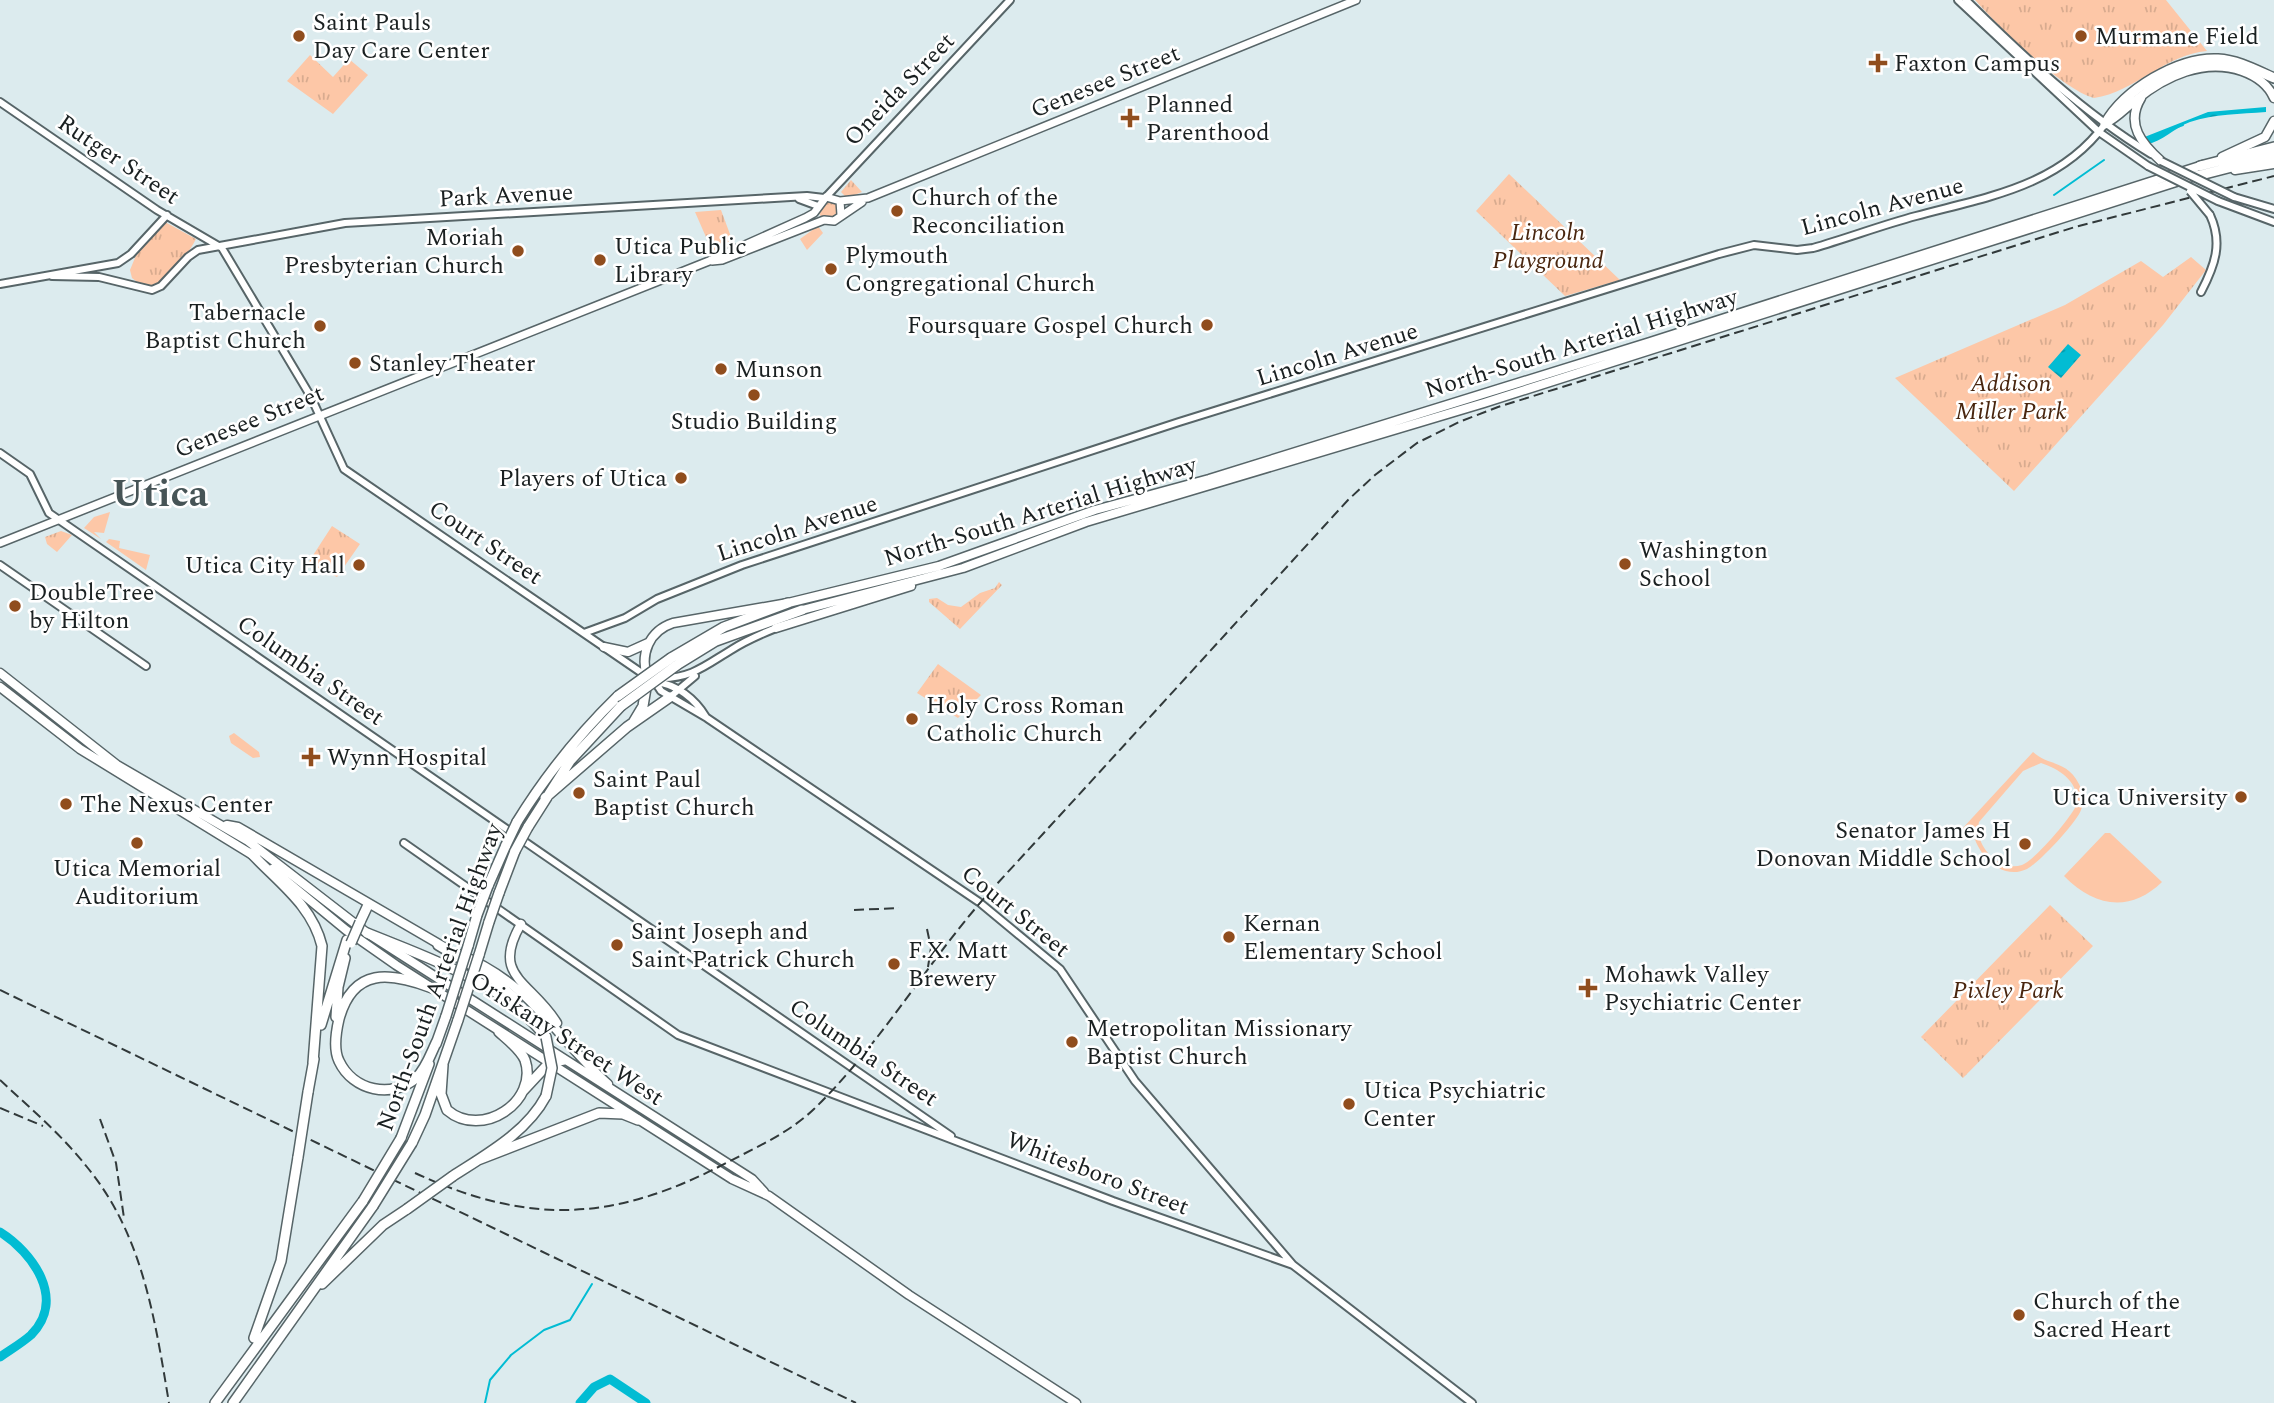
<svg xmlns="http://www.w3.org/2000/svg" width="2274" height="1403" font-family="Spectral,serif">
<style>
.green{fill:#fdc7a7;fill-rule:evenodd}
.park{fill:url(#park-tufts)}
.water{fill:url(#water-ripples)}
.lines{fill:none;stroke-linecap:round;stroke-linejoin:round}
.stream{stroke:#02bcd3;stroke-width:2}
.river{stroke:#02bcd3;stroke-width:9}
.tertiary-casing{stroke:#576568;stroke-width:10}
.secondary-casing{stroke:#576568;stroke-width:10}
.primary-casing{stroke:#576568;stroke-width:11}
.trunk-casing{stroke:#576568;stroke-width:11}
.motorway-casing{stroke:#576568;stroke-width:12}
.tertiary{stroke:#fff;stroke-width:6}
.secondary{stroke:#fff;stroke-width:7}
.primary{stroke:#fff;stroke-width:8}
.trunk{stroke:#fff;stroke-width:8}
.motorway{stroke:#fff;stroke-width:9}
.rail{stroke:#31393a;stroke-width:2;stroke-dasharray:10 5;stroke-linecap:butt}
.tertiary-bridge-casing{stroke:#576568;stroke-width:10;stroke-linecap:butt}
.motorway-bridge-casing{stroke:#576568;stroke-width:12;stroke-linecap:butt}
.tertiary-bridge{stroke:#fff;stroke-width:6}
.motorway-bridge{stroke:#fff;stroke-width:9}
.poi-dot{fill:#904d1d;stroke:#fff;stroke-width:2.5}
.labels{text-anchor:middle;stroke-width:5;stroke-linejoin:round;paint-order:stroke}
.poi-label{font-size:24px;fill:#1a2021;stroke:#fff;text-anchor:start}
.street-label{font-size:24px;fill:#1a2021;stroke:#fff}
.park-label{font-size:24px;font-style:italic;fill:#49260f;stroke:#fff}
.town-label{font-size:38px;font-weight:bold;fill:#465456;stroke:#fff}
</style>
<defs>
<pattern id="park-tufts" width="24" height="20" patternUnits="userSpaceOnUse" patternTransform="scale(1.75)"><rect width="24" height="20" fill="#fdc7a7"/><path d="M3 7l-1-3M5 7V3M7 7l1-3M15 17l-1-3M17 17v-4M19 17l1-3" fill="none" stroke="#d8ab8f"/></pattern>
<pattern id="water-ripples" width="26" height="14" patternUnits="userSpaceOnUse" patternTransform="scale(1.75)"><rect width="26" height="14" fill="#02bcd3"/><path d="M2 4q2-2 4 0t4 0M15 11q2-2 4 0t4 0" fill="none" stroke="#0398ab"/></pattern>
</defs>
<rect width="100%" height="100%" fill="#dcebee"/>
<path class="green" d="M110 512 104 533 94 532 101 539 84 528 94 517Z
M109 539 120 541 119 548 150 555 146 570 106 542Z
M234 733 259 752 260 757 253 758 231 743 229 736Z
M2033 752C2048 766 2067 760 2079 784 2083 792 2085 801 2081 810 2077 822 2039 863 2027 869 2000 882 1974 851 1972 827L1965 834 1961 830ZM2041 763C2060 769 2079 782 2077 804 2071 818 2035 860 2022 865 1998 873 1973 843 1979 822L2023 771Z
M2105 833H2110L2162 882C2130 913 2094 907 2064 876Z"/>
<path class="park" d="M1975 0H2166L2207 51C2166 54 2135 92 2094 98 2061 89 1999 27 1975 0Z
M310 55 333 77 349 59 368 75 333 114 287 81Z
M1509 174 1620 280 1565 296 1476 211Z
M851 180 862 192 847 198 841 192Z
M822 200 840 201 838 219 822 218 818 212Z
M721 210 734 245 713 253 695 212Z
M165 222 196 239C186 258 171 274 155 286L141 285 132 278 130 270 137 253Z
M818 226 823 233 807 250 800 239Z
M2191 257 2206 270 2163 325 2014 491 1895 378 2065 305 2141 261 2163 277Z
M332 526 360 544 337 577 308 563Z
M61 531 72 535 57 552 47 544 45 537Z
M999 582 1002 585 960 629 929 602V599L937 598 948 605 961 607 980 593 995 588Z
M938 664 981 695 958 718 917 693Z
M2050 905 2093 946 1963 1078 1921 1037Z"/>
<path class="water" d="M2266 107V112C2240 114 2215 114 2190 122 2174 128 2162 142 2147 144L2142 138 2208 112Z
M2068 344 2081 355 2061 378 2048 367Z"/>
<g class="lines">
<path class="stream" d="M2172 129 2183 125
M2054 195 2104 160
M485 1403 490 1380 511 1355 544 1330 570 1320 592 1284"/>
<path class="river" d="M0 1232C32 1252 67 1299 31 1335 22 1343 10 1350 0 1357
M580 1403 594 1387 610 1379 646 1403"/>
<defs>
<path id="tertiary" d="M1958 0 2099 132 2148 166
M1966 0C2023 56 2082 112 2151 154
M0 102 157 210 222 248 311 397 344 469 655 682 661 691 707 718 979 902 1060 969 1135 1081 1293 1265
M826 197 1010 0
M2234 197 2274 209
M799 199 818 206
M2218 201 2274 222
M52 276 99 277 152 290 161 286 188 257 198 250 345 223 807 196 824 198
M0 284 118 263 131 254 167 215
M2201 292C2215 265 2223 243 2210 215
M0 453 30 474 49 513 951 1136
M0 565 146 666
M584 633 625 618 657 599 742 565 1179 422 1719 254 1754 245 1797 250 1813 248C1848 238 1882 225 1916 216 1986 197 2059 187 2105 124
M659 678C691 679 706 665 731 650 745 641 761 634 776 628
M655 682C677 684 695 699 706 717
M670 697 695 676
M404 843 678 1035 1113 1201 1293 1265 1472 1403"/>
<path id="secondary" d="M840 201 868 198 1356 0
M712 261 722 260 824 220 834 221 862 202
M0 543 709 261 805 218 814 213 826 197 840 201 841 215"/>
<path id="primary" d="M0 673 117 765 248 841 367 933 752 1179 764 1192
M0 687 80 749 256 857
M227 825 238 827 444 947
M272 869 346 930 396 965 732 1179 769 1196 909 1295 1076 1403
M521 924C490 977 531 981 557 1023
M459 954C533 984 552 1034 608 1084"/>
<path id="trunk" d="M2141 98C2125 124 2142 144 2161 161
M2106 123C2118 117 2125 108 2136 100 2165 76 2204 58 2242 71 2256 76 2268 84 2274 98
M2222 157 2265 137 2274 121
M2235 170 2274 164
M802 610 963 568 1086 522 1484 403 2198 175
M776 628 911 586
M604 647 628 652 648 643
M647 677C640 654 649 631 673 623L788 603 939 566 1095 510 1209 479 1650 342 2203 165"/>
<path id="motorway" d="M2105 124C2124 90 2178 57 2218 59 2238 60 2256 70 2274 78
M2200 166 2274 147
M2197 176 2274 156
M671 658 724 627 788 603
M677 665 716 641 802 610
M634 721 643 706 647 682
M545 798 627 727 670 697
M517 822C546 775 578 735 618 696
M528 827 570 761 621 706
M251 853C279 883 312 905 322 946L313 1063
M488 886 506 845
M499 893 515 851
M360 922 368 905
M367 933C431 959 502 982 546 1037
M438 945 489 976 517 1000
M468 946 477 915
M479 955 489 922
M432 988C390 972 353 967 339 1019 336 1032 333 1049 339 1061 353 1091 392 1099 416 1078 426 1069 431 1053 437 1041
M336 1017 338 987 345 958
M321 1025 347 940
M436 1044 446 1016
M443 1065 441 1094 447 1110C482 1140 539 1101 525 1060 520 1049 508 1040 499 1032
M523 1091 549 1063 564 1060
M308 1092 314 1059
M401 1138 429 1064
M412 1143 425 1115 458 1020
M478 1160 599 1113 623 1114 638 1120
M453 1176C487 1154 527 1132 546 1096
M322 1284 383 1225 407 1209
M254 1338 281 1261 298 1157
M215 1403 363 1201
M233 1403 373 1206"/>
</defs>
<use href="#tertiary" class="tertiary-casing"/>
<use href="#secondary" class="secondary-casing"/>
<use href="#primary" class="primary-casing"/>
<use href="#trunk" class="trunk-casing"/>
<use href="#motorway" class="motorway-casing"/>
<use href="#tertiary" class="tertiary"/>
<use href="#secondary" class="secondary"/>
<use href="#primary" class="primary"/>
<use href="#trunk" class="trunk"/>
<use href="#motorway" class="motorway"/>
<path class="rail" d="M854 910 899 908
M927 929 931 948 928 967
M0 990 856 1403
M0 1080C30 1108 62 1135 87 1167 143 1235 155 1320 169 1403
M0 1108 43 1126
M100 1119 116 1163 124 1218
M415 1173C532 1227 617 1221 730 1161 759 1146 790 1132 814 1109 883 1042 930 957 995 886 1113 758 1230 629 1348 500L1375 475 1417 443 1459 422 1498 407 2075 227 2274 176"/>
<defs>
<path id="tertiary-bridge" d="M2161 161 2234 197
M2148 166 2218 201
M2190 191 2210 215"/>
<path id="motorway-bridge" d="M618 696 671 658
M621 706 677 665
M506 845 517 822
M515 851 528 827
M477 915 488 886
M489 922 499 893
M351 943 360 922
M446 1016 468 946
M458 1020 479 955
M546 1037 552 1068 546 1096
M298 1157 308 1092
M363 1201 401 1138
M373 1206 412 1143
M407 1209 453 1176"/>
</defs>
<use href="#tertiary-bridge" class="tertiary-bridge-casing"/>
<use href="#motorway-bridge" class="motorway-bridge-casing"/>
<use href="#tertiary-bridge" class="tertiary-bridge"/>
<use href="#motorway-bridge" class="motorway-bridge"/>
</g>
<g class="poi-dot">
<circle cx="299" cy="36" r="7"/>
<circle cx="2081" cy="36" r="7"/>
<path d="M1874.5 52.5h7v7h7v7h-7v7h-7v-7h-7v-7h7z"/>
<path d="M1126.5 107.5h7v7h7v7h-7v7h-7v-7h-7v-7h7z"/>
<circle cx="897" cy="211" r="7"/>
<circle cx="518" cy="251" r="7"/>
<circle cx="600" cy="260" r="7"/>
<circle cx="831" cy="269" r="7"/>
<circle cx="1207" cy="325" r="7"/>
<circle cx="320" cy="326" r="7"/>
<circle cx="355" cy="363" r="7"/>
<circle cx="721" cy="369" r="7"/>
<circle cx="754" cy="395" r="7"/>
<circle cx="681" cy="478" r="7"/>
<circle cx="1625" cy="564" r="7"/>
<circle cx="359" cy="565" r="7"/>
<circle cx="15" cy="606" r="7"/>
<circle cx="912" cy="719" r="7"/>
<path d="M307.5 746.5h7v7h7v7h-7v7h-7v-7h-7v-7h7z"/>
<circle cx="579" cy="793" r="7"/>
<circle cx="2241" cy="797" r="7"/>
<circle cx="66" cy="804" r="7"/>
<circle cx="137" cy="843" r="7"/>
<circle cx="2025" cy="844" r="7"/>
<circle cx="1229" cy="937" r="7"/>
<circle cx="617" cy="945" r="7"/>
<circle cx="894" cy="964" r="7"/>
<path d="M1584.5 977.5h7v7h7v7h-7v7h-7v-7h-7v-7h7z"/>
<circle cx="1072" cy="1042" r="7"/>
<circle cx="1349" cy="1104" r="7"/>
<circle cx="2019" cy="1315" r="7"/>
</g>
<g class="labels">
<g class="poi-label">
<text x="313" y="30">Saint Pauls<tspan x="313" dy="28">Day Care Center</tspan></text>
<text x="2095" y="44">Murmane Field</text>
<text x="1894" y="71">Faxton Campus</text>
<text x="1146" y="112">Planned<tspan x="1146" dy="28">Parenthood</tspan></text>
<text x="911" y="205">Church of the<tspan x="911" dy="28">Reconciliation</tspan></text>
<text x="504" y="245" text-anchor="end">Moriah<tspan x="504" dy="28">Presbyterian Church</tspan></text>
<text x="614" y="254">Utica Public<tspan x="614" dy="28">Library</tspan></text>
<text x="845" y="263">Plymouth<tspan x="845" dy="28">Congregational Church</tspan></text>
<text x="306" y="320" text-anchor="end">Tabernacle<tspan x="306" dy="28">Baptist Church</tspan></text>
<text x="1193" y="333" text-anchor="end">Foursquare Gospel Church</text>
<text x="369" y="371">Stanley Theater</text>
<text x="735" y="377">Munson</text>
<text x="754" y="429" text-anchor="middle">Studio Building</text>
<text x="667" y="486" text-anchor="end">Players of Utica</text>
<text x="1639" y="558">Washington<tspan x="1639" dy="28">School</tspan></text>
<text x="345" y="573" text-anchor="end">Utica City Hall</text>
<text x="29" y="600">DoubleTree<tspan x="29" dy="28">by Hilton</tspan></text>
<text x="926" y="713">Holy Cross Roman<tspan x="926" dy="28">Catholic Church</tspan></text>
<text x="327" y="765">Wynn Hospital</text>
<text x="593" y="787">Saint Paul<tspan x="593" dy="28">Baptist Church</tspan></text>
<text x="2227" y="805" text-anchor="end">Utica University</text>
<text x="80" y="812">The Nexus Center</text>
<text x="2011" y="838" text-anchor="end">Senator James H<tspan x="2011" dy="28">Donovan Middle School</tspan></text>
<text x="137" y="876" text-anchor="middle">Utica Memorial<tspan x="137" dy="28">Auditorium</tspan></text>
<text x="1243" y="931">Kernan<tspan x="1243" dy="28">Elementary School</tspan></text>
<text x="631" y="939">Saint Joseph and<tspan x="631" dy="28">Saint Patrick Church</tspan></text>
<text x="908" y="958">F.X. Matt<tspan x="908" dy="28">Brewery</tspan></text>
<text x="1604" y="982">Mohawk Valley<tspan x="1604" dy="28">Psychiatric Center</tspan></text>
<text x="1086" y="1036">Metropolitan Missionary<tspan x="1086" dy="28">Baptist Church</tspan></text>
<text x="1363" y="1098">Utica Psychiatric<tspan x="1363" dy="28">Center</tspan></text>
<text x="2033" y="1309">Church of the<tspan x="2033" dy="28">Sacred Heart</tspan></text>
</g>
<g class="street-label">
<text transform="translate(1105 81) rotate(-22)" y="8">Genesee Street</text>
<text transform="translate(899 89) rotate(-46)" y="8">Oneida Street</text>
<text transform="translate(119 159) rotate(34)" y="8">Rutger Street</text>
<text transform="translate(506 195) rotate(-3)" y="8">Park Avenue</text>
<text transform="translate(1882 206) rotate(-15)" y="8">Lincoln Avenue</text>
<text transform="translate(1581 343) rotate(-17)" y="8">North-South Arterial Highway</text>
<text transform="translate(1337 354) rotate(-17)" y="8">Lincoln Avenue</text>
<text transform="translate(249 421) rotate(-22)" y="8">Genesee Street</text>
<text transform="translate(1040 511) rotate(-17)" y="8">North-South Arterial Highway</text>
<text transform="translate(797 528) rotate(-18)" y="8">Lincoln Avenue</text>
<text transform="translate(486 542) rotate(34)" y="8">Court Street</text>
<text transform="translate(311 670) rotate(35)" y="8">Columbia Street</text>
<text transform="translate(1016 911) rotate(39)" y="8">Court Street</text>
<text transform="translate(439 977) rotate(-70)" y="8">North-South Arterial Highway</text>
<text transform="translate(567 1038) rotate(33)" y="8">Oriskany Street West</text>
<text transform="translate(864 1052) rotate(34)" y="8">Columbia Street</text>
<text transform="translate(1098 1173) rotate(21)" y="8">Whitesboro Street</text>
</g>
<g class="park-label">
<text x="1548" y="240">Lincoln<tspan x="1548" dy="28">Playground</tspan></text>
<text x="2011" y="391">Addison<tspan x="2011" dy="28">Miller Park</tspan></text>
<text x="2008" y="998">Pixley Park</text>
</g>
<g class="town-label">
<text x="160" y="506">Utica</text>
</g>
</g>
</svg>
